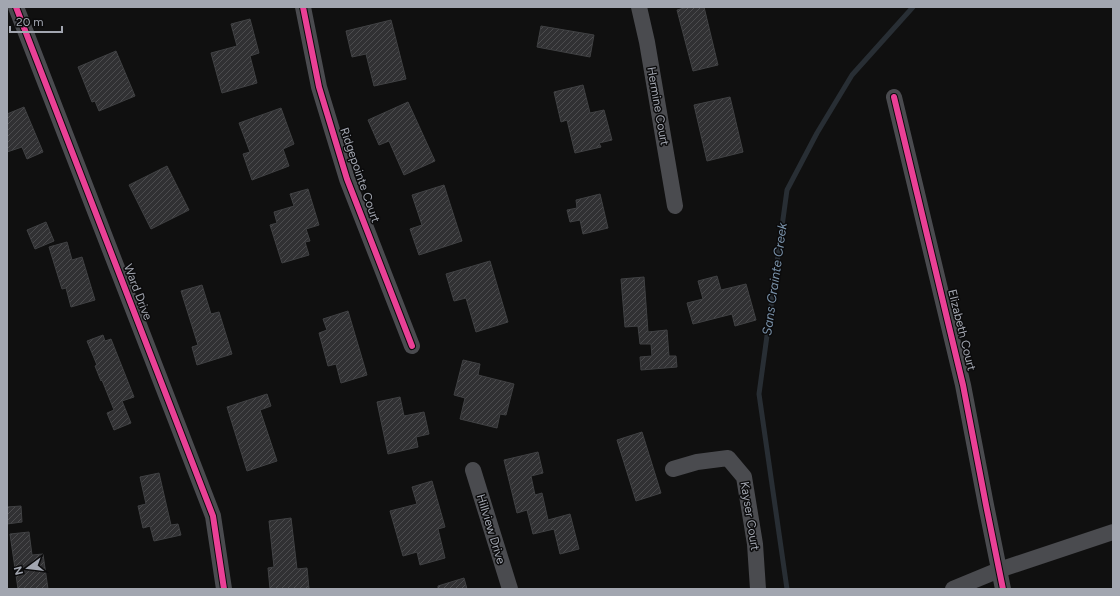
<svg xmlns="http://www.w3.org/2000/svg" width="1120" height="596" font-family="Figtree,sans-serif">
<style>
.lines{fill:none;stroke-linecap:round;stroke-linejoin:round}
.stream{stroke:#282e34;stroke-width:5}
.building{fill:url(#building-hatch);stroke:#404143}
.minor{stroke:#4a4b4f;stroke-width:16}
.cycleway-casing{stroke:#0b0b0c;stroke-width:8}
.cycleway{stroke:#ea4096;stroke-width:6}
.labels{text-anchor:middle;stroke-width:3;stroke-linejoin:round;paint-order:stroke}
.street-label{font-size:12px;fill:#a2a6b0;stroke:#0b0b0c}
.water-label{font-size:13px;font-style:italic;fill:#7a92aa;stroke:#0b0b0c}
</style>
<defs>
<pattern id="building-hatch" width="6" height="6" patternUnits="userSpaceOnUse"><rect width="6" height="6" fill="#313133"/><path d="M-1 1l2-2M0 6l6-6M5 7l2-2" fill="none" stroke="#4c4c4e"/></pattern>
</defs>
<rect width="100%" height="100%" fill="#101010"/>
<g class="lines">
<path class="stream" d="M787 589 759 394 787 190 817 133 852 75 913 7"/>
</g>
<path class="building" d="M688 7H704L718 65 693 71 677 10Z
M250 19 259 53 250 56 257 83 222 93 211 53 237 46 231 24Z
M391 20 406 79 374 86 366 54 352 57 346 31Z
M541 26 594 35 590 57 537 47Z
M116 51 135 96 99 111 95 101 92 102 78 67Z
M583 85 590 113 604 110 612 140 599 143 601 147 575 153 567 120 561 122 554 92Z
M730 97 743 152 707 161 694 105Z
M408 102 435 161 404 175 389 141 379 145 368 120Z
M24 107 43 152 27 159 22 147 7 152V114Z
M281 108 294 144 283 149 289 166 252 180 243 154 250 152 239 123Z
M167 166 189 210 151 229 129 185Z
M444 185 462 241 419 255 410 229 422 225 412 195Z
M308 189 319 225 306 229 310 241 305 242 309 255 282 263 270 225 277 223 274 212 294 206 290 194Z
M600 194 608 228 583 234 580 220 570 222 567 210 577 208 576 200Z
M46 222 54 241 35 249 27 230Z
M67 242 72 260 82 257 95 300 71 307 66 288 62 289 49 247Z
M490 261 508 322 476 332 466 298 454 301 446 274Z
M717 276 721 290 746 284 756 320 735 326 732 314 693 324 687 303 703 299 698 281Z
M644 277 648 332 667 330 669 356H676L677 367 641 370 640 357 652 356 651 344H640L638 326 625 327 621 279Z
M202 285 211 314 219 312 232 354 197 365 192 347 198 345 181 291Z
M348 311 367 375 341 383 336 364 328 366 319 333 327 330 323 319Z
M103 335 105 341 111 339 134 397 122 401 131 423 114 430 107 413 114 410 102 380 101 381 95 366 97 365 87 341Z
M463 360 480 364 478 375 514 384 506 415 500 414 497 428 460 419 465 398 454 395Z
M267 394 271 406 260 410 277 461 247 471 227 407Z
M400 397 404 416 424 412 429 434 416 437 418 447 388 454 377 402Z
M642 432 661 493 636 501 617 440Z
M538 452 543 473 531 476 535 495 542 493 548 520 570 514 579 549 560 554 554 529 533 534 527 510 517 513 504 460Z
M159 473 171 525 178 524 181 535 154 541 150 526 143 528 138 506 146 504 140 477Z
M432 481 445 527 438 529 445 558 420 565 417 552 403 556 390 511 417 504 412 487Z
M21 506 22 522 7 524V507Z
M291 518 297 569 307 568 309 589H270L268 568 274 567 269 521Z
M29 532 32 555 43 554 48 589H18L10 534Z
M464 578 467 589H438V586Z"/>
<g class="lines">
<path class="minor" d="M16 7 213 516 224 589
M303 7 319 87 347 179 412 346
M639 7 647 42 675 206
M894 97 963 385 986 505 1003 589
M673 469 697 462 728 458 744 477 755 544 758 589
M473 470 510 589
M953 589 999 570 1113 532"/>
<defs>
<path id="cycleway" d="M16 7 213 516 224 589
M303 7 319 87 347 179 412 346
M894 97 963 385 986 505 1003 589"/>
</defs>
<use href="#cycleway" class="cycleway-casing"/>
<use href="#cycleway" class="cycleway"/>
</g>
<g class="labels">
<g class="street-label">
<text transform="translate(658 106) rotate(80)" y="4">Hermine Court</text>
<text transform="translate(360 175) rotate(71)" y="4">Ridgepointe Court</text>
<text transform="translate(138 292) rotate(69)" y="4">Ward Drive</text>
<text transform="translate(962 330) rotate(76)" y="4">Elizabeth Court</text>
<text transform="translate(750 516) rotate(81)" y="4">Kayser Court</text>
<text transform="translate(491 529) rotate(73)" y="4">Hillview Drive</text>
</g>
<g class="water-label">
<text transform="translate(774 279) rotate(-82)" y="5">Sans Crainte Creek</text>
</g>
</g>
<rect width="1120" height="596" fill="none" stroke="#a2a6b0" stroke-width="16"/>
<g transform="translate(28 568) rotate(255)" stroke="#0b0b0c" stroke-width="3" paint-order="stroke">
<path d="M0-3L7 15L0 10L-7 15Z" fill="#a2a6b0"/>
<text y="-6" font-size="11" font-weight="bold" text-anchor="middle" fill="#a2a6b0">N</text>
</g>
<path d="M10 26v6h52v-6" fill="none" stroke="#a2a6b0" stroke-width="2"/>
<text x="16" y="26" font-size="12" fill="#a2a6b0" stroke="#0b0b0c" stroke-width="3" paint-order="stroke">20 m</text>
</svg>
